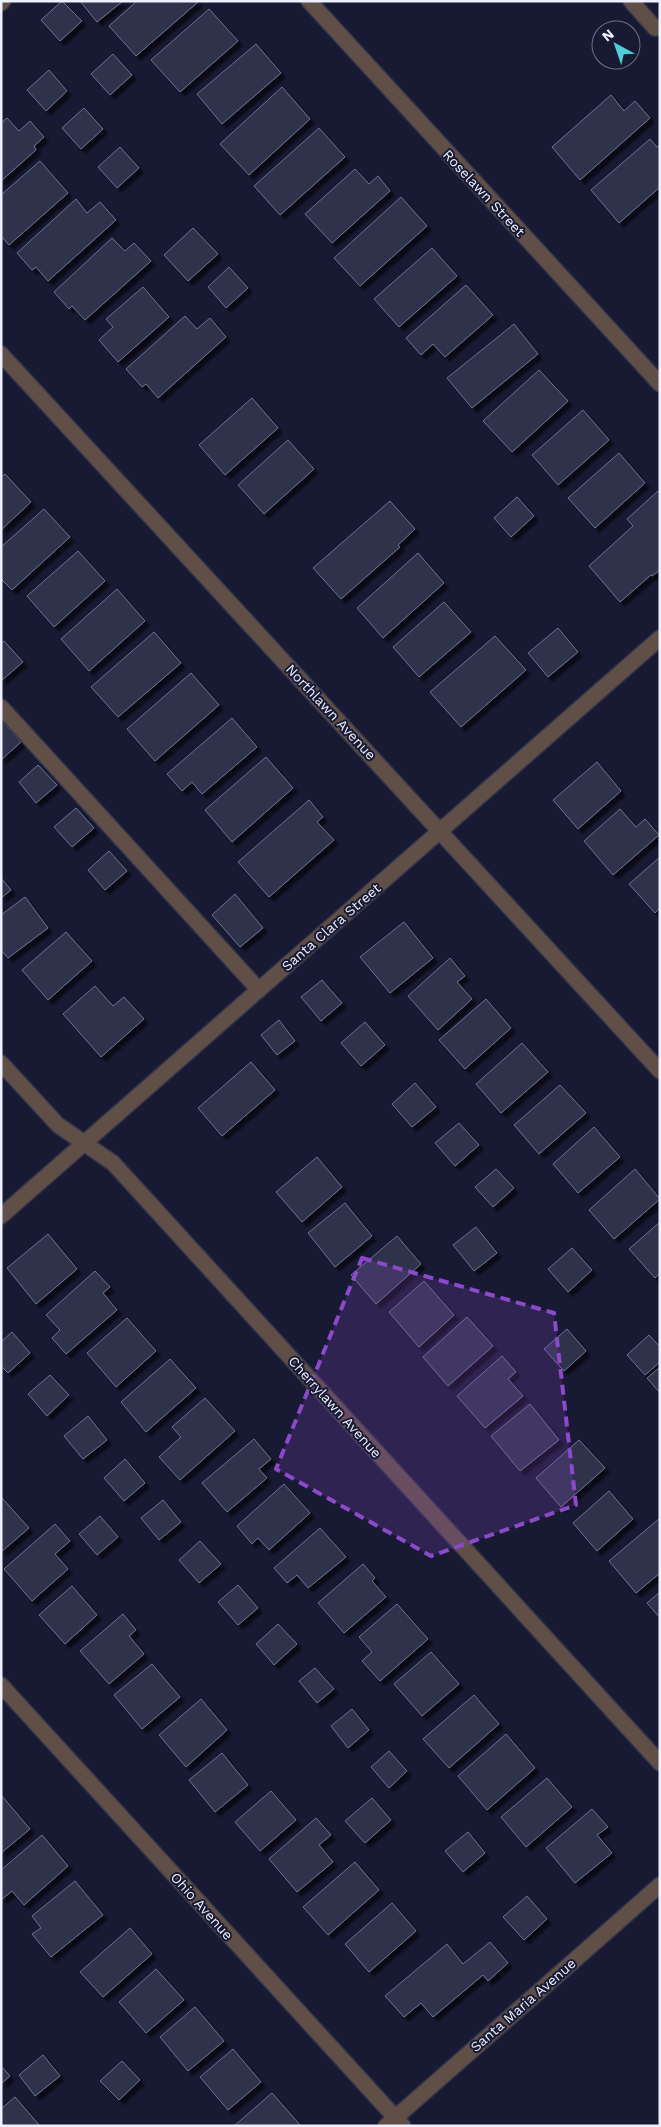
<svg xmlns="http://www.w3.org/2000/svg" width="661" height="2127" font-family="'Work Sans',sans-serif">
<style>
.building{fill:#2d304c;stroke:#6d7392;filter:url(#shadow)}
.lines{fill:none;stroke-linecap:round;stroke-linejoin:round}
.service-casing{stroke:#32344c;stroke-width:18}
.minor-casing{stroke:#32344c;stroke-width:18}
.service{stroke:#604f46;stroke-width:15}
.minor{stroke:#604f46;stroke-width:15}
.marked{fill:#8c49c9;fill-opacity:0.2;stroke:#8c49c9;stroke-width:4;stroke-dasharray:10 6;stroke-linejoin:round}
.labels{text-anchor:middle;stroke-width:4;stroke-linejoin:round;paint-order:stroke}
.street-label{font-size:14px;fill:#eef0ff;stroke:#181a34}
</style>
<defs>
<filter id="shadow"><feDropShadow dx="4.5" dy="4.5" stdDeviation="1" flood-color="#0009"/></filter>
</defs>
<rect width="100%" height="100%" fill="#181a34"/>
<path class="building" d="M62 1 82 21 60 41 41 20Z
M80 1H123L97 22Z
M137 1H197L198 2 136 56 109 26Z
M209 9 238 41 180 92 151 60Z
M256 44 281 73 222 124 197 94Z
M113 54 132 75 110 95 91 74Z
M49 70 67 91 46 111 27 90Z
M282 87 310 119 249 175 220 144Z
M611 95 624 111 635 101 650 118 580 180 552 147Z
M84 108 103 129 81 149 62 128Z
M7 118 19 131 30 121 44 137 34 146 36 150 1 181V123Z
M319 128 345 157 280 215 254 186Z
M650 139 657 147 660 145V187L619 223 591 190Z
M120 147 139 168 117 188 98 167Z
M40 161 68 193 9 245 1 236V195Z
M355 169 369 184 378 176 390 191 332 243 305 214Z
M401 197 427 226 360 286 334 258Z
M76 199 87 213 100 202 116 220 48 281 36 267 32 270 17 253Z
M193 228 218 254 188 281 164 255Z
M112 238 125 251 134 243 151 261 85 320 72 306 69 309 54 292Z
M432 248 457 276 399 327 374 299Z
M229 267 248 288 226 308 208 287Z
M466 285 493 315 445 357 433 344 421 355 406 338Z
M143 287 169 317 118 362 99 340 113 327 106 319Z
M185 316 197 329 210 318 226 337 158 398 146 384 142 387 126 369Z
M514 324 538 354 472 408 447 378Z
M539 370 568 401 512 452 483 421Z
M252 398 278 428 225 475 199 445Z
M583 410 609 440 558 485 532 455Z
M288 440 314 469 264 514 238 485Z
M619 453 645 483 595 528 568 498Z
M5 474 31 502 1 530V477Z
M658 491 660 493V570L652 576 651 575 620 602 589 566 633 526 627 519Z
M517 497 534 516 511 537 494 518Z
M390 501 415 529 398 545 400 547 341 599 313 568Z
M44 509 70 537 12 590 1 579V547Z
M78 551 105 581 54 627 27 596Z
M418 553 444 583 383 638 357 608Z
M117 589 145 621 89 671 61 639Z
M444 602 471 632 419 677 393 647Z
M558 628 578 652 548 677 528 653Z
M154 632 181 663 118 717 91 687Z
M495 636 526 670 461 727 430 692Z
M4 641 23 662 1 681V643Z
M191 673 219 705 155 761 127 729Z
M232 718 257 747 202 794 192 782 182 791 167 774Z
M2 721 21 742 1 760V722Z
M266 757 293 788 232 842 205 810Z
M597 762 621 791 578 829 553 800Z
M38 765 57 785 36 803 19 782Z
M309 800 323 817 317 822 334 840 269 897 238 862Z
M76 808 94 828 72 847 54 827Z
M620 809 636 827 645 819 659 835 613 875 584 841Z
M109 851 127 871 105 890 88 870Z
M660 857V908L655 913 629 884Z
M1 878 11 890 1 898Z
M235 894 263 928 240 947 212 915Z
M25 897 48 928 8 958 1 950V915Z
M404 922 433 958 390 993 360 957Z
M66 932 92 961 48 1000 22 970Z
M450 958 465 976 457 982 472 999 438 1030 408 996Z
M322 980 342 1003 321 1021 301 997Z
M95 986 113 1006 124 997 144 1019 101 1057 63 1014Z
M486 999 511 1028 465 1069 439 1040Z
M279 1020 295 1041 277 1055 261 1035Z
M365 1022 385 1045 361 1066 341 1043Z
M522 1043 548 1072 501 1113 476 1084Z
M251 1062 275 1090 222 1136 198 1108Z
M415 1083 436 1107 412 1127 392 1104Z
M560 1085 586 1113 539 1154 514 1125Z
M459 1123 479 1145 455 1166 435 1143Z
M594 1127 620 1157 578 1193 553 1164Z
M317 1157 342 1187 302 1222 276 1192Z
M496 1169 514 1188 493 1207 475 1187Z
M635 1169 660 1199 614 1239 589 1210Z
M345 1203 372 1236 335 1267 308 1233Z
M660 1222V1273L655 1278 629 1249Z
M476 1227 497 1253 474 1271 453 1245Z
M48 1234 77 1269 36 1304 7 1268Z
M397 1236 421 1264 376 1304 351 1275Z
M572 1248 592 1270 568 1292 548 1269Z
M95 1271 110 1287 103 1293 117 1310 66 1354 52 1338 60 1330 46 1315Z
M424 1281 454 1315 419 1347 389 1312Z
M467 1317 493 1346 448 1386 423 1357Z
M127 1318 156 1351 116 1387 87 1353Z
M567 1329 586 1351 564 1371 544 1349Z
M12 1332 30 1353 8 1373 1 1366V1342Z
M649 1335 660 1347V1362L645 1375 627 1355Z
M502 1356 516 1372 508 1379 523 1396 485 1428 457 1396Z
M170 1359 196 1388 146 1432 121 1402Z
M660 1367V1393L647 1378Z
M50 1375 69 1395 47 1416 28 1394Z
M205 1398 235 1431 180 1480 159 1457 181 1437 172 1427Z
M530 1404 559 1440 520 1471 491 1436Z
M88 1416 107 1440 83 1459 64 1436Z
M254 1439 271 1459 259 1469 267 1478 227 1512 202 1483Z
M579 1440 605 1468 561 1507 536 1478Z
M125 1459 145 1483 124 1501 104 1478Z
M284 1484 310 1513 269 1550 258 1538 252 1544 237 1526Z
M609 1491 633 1519 597 1551 573 1523Z
M2 1498 29 1528 1 1552V1499Z
M163 1500 181 1522 159 1540 141 1518Z
M100 1516 118 1537 97 1555 79 1534Z
M660 1518V1573L636 1593 609 1561Z
M55 1524 70 1541 55 1554 68 1569 32 1601 4 1569Z
M320 1528 346 1557 308 1588 297 1575 287 1583 274 1568Z
M200 1541 221 1564 199 1583 179 1560Z
M363 1564 375 1578 372 1581 386 1597 344 1633 318 1603Z
M238 1585 258 1608 238 1625 218 1602Z
M72 1586 97 1615 65 1644 39 1615Z
M660 1592V1618L647 1603Z
M397 1604 428 1639 380 1681 362 1661 372 1652 359 1637Z
M123 1614 136 1630 129 1636 144 1654 109 1684 80 1651Z
M278 1624 297 1644 274 1665 256 1644Z
M431 1652 459 1684 422 1716 394 1684Z
M152 1664 180 1697 142 1729 114 1695Z
M315 1668 334 1689 317 1703 299 1681Z
M474 1695 499 1724 449 1768 423 1739Z
M201 1699 227 1730 186 1767 159 1735Z
M352 1709 369 1730 348 1748 331 1726Z
M506 1734 535 1768 487 1810 458 1776Z
M389 1751 407 1771 389 1788 371 1767Z
M222 1753 248 1785 215 1812 189 1780Z
M547 1778 572 1807 526 1847 501 1817Z
M271 1791 296 1820 260 1851 235 1822Z
M2 1796 30 1829 1 1853V1797Z
M372 1798 391 1820 365 1843 345 1821Z
M592 1809 608 1827 597 1835 612 1853 575 1883 546 1848Z
M316 1818 331 1835 319 1845 333 1862 297 1892 269 1859Z
M468 1832 485 1853 463 1872 445 1851Z
M42 1835 68 1866 24 1905 12 1891 1 1900V1870Z
M355 1862 379 1890 328 1935 303 1907Z
M75 1881 103 1915 51 1957 32 1934 41 1928 32 1916Z
M527 1896 547 1919 524 1940 503 1917Z
M392 1903 416 1931 369 1972 345 1944Z
M130 1928 152 1954 103 1997 80 1972Z
M490 1942 508 1963 488 1981 483 1975 433 2017 421 2003 404 2017 385 1996 447 1944 463 1964Z
M156 1969 184 2000 146 2033 119 2002Z
M195 2007 224 2041 188 2071 160 2037Z
M233 2049 261 2082 228 2110 200 2077Z
M43 2055 60 2076 35 2096 19 2075Z
M122 2061 140 2080 119 2100 100 2081Z
M1 2066 10 2076 1 2084Z
M272 2093 301 2126H234Z
M15 2097 40 2126H1V2109Z"/>
<g class="lines">
<defs>
<path id="service" d="M631 1 655 28
M1 707 259 990"/>
<path id="minor" d="M309 1 660 384
M1 3 3 1
M1 354 660 1071
M1 1063 58 1125 113 1163 660 1763
M1 1216 660 638
M1 1685 403 2126
M386 2126 660 1885"/>
</defs>
<use href="#service" class="service-casing"/>
<use href="#minor" class="minor-casing"/>
<use href="#service" class="service"/>
<use href="#minor" class="minor"/>
</g>
<path class="marked" d="M362 1258 554 1313 576 1505 431 1556 276 1469Z"/>
<g class="labels">
<g class="street-label">
<text transform="translate(484 193) rotate(47)" y="5">Roselawn Street</text>
<text transform="translate(331 712) rotate(47)" y="5">Northlawn Avenue</text>
<text transform="translate(331 927) rotate(-41)" y="5">Santa Clara Street</text>
<text transform="translate(335 1407) rotate(48)" y="5">Cherrylawn Avenue</text>
<text transform="translate(202 1906) rotate(48)" y="5">Ohio Avenue</text>
<text transform="translate(523 2005) rotate(-41)" y="5">Santa Maria Avenue</text>
</g>
</g>
<rect width="661" height="2127" fill="none" stroke="#eef0ff" stroke-width="5"/>
<g transform="translate(616 45) rotate(320)"><circle r="24" fill="#181a34" stroke="#6e7085"/>
<path d="M0-4L9 19L0 12L-9 19Z" fill="#52ccd6"/>
<text y="-8" font-size="14" font-weight="bold" text-anchor="middle" fill="#eef0ff">N</text>
</g>
</svg>
